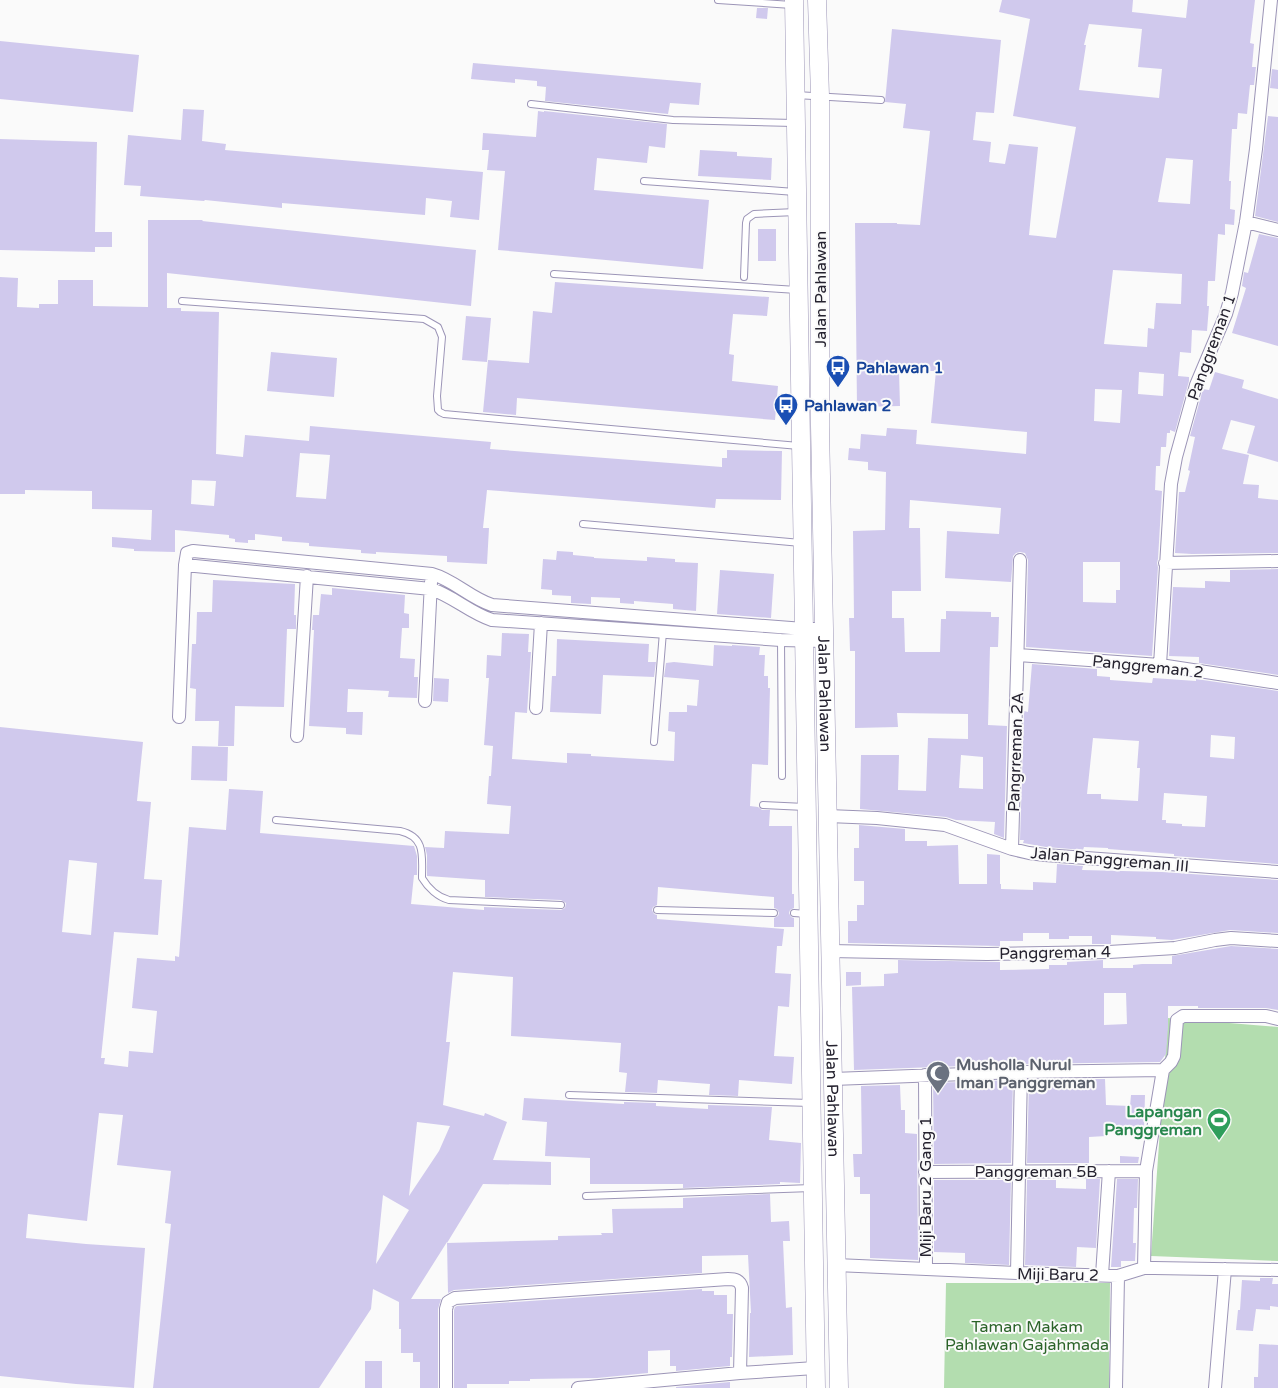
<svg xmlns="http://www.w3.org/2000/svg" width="1278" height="1388" font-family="'Varela Round',sans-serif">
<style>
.green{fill:#b3ddaf}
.building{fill:#d0c9ed;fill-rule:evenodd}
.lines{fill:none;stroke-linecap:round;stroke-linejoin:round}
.service-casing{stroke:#9c95b7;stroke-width:8}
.minor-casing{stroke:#9c95b7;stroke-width:14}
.secondary-casing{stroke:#9c95b7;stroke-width:19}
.service{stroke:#fff;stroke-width:6}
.minor{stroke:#fff;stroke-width:12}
.secondary{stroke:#fff;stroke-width:18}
.labels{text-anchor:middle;stroke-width:4;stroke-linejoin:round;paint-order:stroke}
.street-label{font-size:16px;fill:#25222f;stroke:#fafafa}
.transit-label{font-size:16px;font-weight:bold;fill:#164399;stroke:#fafafa;text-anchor:start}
.worship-label{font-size:16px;font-weight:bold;fill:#5b616d;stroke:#fafafa;text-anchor:start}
.leisure-label{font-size:16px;font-weight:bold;fill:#27864d;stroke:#fafafa;text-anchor:end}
.park-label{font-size:16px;fill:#2b6329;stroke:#fafafa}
</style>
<rect width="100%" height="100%" fill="#fafafa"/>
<path class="green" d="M1168 1018 1278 1027V1261L1151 1256Z
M946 1283H1110L1109 1388H944Z"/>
<path class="building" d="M1002 0H1133L1132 12 1186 18 1188 0H1255L1250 43 1254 44 1252 67H1256L1254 85H1250L1247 114 1238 113 1237 129H1232L1229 181H1231L1230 209 1235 210 1234 225 1225 224V235L1218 234 1215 281H1208L1207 306H1209L1207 331 1192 330 1191 353 1180 352 1178 376 1189 377V381L1175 432 1170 430V433H1167L1166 447H1161L1160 466H1156L1155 490 1162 491 1158 559 1157 563 1158 567 1152 656 1026 647 1028 560 1025 553 1020 552 1016 553 1013 556 1011 582 945 578 947 531 999 534 1001 508 910 500 909 528H920L921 591H892V618H904L905 652H940L941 619H946V611L991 612V617H999L998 647H990L988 725 1007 726 1004 838 994 834 995 822 956 820 946 817 860 809 861 755H899L898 790 926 791 928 738 968 739V714L897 713 898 727 855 728V651H850L849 618H854L853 531 885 530 886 472 868 470V462L848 460 849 448 860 449 861 434 886 436 887 428 917 430 916 444 1026 454 1027 432 931 423 936 371H899L900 406 857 407 855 223H897V224L920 225 930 131 903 128 906 104 885 102 892 29 1001 40 994 113 976 112 973 140 991 142 989 162 1005 164 1009 144 1038 147 1029 235 1056 238 1076 127 1013 116 1030 19 999 12ZM1089 24 1142 29 1138 67 1162 69 1159 98 1079 90 1086 45H1084ZM1166 158 1193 160 1190 204 1158 202ZM1113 270 1182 274 1181 304 1156 303 1154 329 1148 328 1147 347 1104 344ZM1139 372 1164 374 1163 396 1138 394ZM1095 389 1122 390 1120 423 1094 421ZM1083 562H1120V590H1116V603L1083 602ZM961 755 983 757V789L959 788Z
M757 8H768L767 19 756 18Z
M0 41 139 55 133 112 0 99Z
M473 63 701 83 699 105 670 103 668 114 545 101 546 87 537 86V81L515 79V83L471 79Z
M1272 69 1278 70V89L1270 88Z
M183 109 204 110 202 141 226 144 225 150 483 172 479 220 450 217 452 201 426 198 425 215 282 203V208L205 200 204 201 140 196 141 186 124 185 128 135 181 140Z
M538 111 544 112V111L667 124 665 148 649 146 647 163 597 158 594 190 709 200 703 269 498 250 505 171 487 170 489 150H482L483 133 536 137Z
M1268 116 1278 117V222L1255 216Z
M0 139 97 142 95 232H112V247H95V252L0 250Z
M700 150 737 152V156L772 158 771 180 698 176Z
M148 220H203L202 221 476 250 471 306 167 273V308H181V311L219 312 216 454 243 457 245 435 309 441 310 426 491 442 490 449 722 467V458H727V450L782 451 781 500 716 499 715 508 487 490 483 528H489L487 564 447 562V556L376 552V554L361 553V550L309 546V543L282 541V537L255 534V540H248V543L235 542V539L229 538V535L175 530V552L134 551V549L112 547V537L151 540 152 510 92 509V491L25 490V494H0V277L18 278 17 307 39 308V304H58V280H93V306L148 307ZM300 453 330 455 326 499 296 497ZM192 480 216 481 214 506 191 504Z
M758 229H776V261H758Z
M1259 234 1278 238V346L1232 333 1246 288 1242 286 1244 272 1248 273Z
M555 282 769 297 767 316 733 314 729 354 734 355 732 381 778 386 775 420 517 398 516 415 483 412 488 360 529 363 533 311 552 313Z
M466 316 491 318 487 362 462 360Z
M271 352 337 358 334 397 267 391Z
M1215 372 1244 380 1242 388 1278 399V462L1247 453 1255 426 1231 420 1222 449 1249 455 1243 484 1259 485 1258 498 1278 500V553L1192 554 1175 553 1179 492H1185L1190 471 1188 470 1195 437 1190 436 1203 389 1209 390Z
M557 551 573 552V555L594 557V558L647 561V557L675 559V562L698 563 696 611 673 609V604L634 601V604L620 603V598L591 597V604L571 603V596L552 595V590L541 589 543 559 556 560Z
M1278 569V675L1199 663V657L1169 656 1173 587 1205 588V581L1230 582V570Z
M720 570 774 574 771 618 717 614Z
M213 580 295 584 294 615H296V629H287L284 707 235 706 234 746H218L219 721H195L196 689 190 688 192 644H196L197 612H212Z
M332 588 405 595 404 613 409 614V628H402L400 658 415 659 414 677H418L417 698 388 697 389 691 348 689 347 712H363L362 735 346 734V728L309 726 314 630H312L313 615H319L321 594 332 595Z
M502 633 529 634 528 652H531L527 713 515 712 512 759 567 763V753L591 754V756L674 761 675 732 668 731 669 712H687V705L697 706 699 680 664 677 666 663 674 662 713 666 714 645 732 646V645L760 647 759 655H765L764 676H768V688H770L768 765 752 764 750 806 758 807 762 810H770L769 826H792V894H794V908L790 910 789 913 791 917 794 918V927H774V918L778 916 779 913 777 909 774 908V897L658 887 657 905 653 907 652 910 654 914 657 915V919L784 929 782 946H777L775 973 791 974 789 1007 778 1006 774 1056 794 1057 792 1084 739 1080 738 1096 709 1095 710 1084 658 1080 657 1093 625 1092 627 1073 619 1072 621 1043 511 1036 513 977 453 972 446 1042H450L443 1105 484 1116 485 1113 507 1122 493 1160 551 1162V1185L483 1184 447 1243 558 1240V1236L602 1235 601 1233H613L612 1209 683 1208V1198L770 1194 771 1222 789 1221 790 1241H783L786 1308 792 1307 793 1355 749 1357 750 1313H751L748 1255 702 1256V1273L454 1290 448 1293 447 1242 411 1299H441L438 1309V1388H420V1362H413V1353H401V1329H399V1302L373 1289 371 1309 319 1388H153L171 1224 165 1223 171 1171 117 1165 123 1115 99 1113 87 1221 28 1214 26 1238 86 1244 145 1248 134 1388 76 1384 0 1376V727L143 742 137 801 151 802 144 879 162 880 158 935 114 932 101 1058H105L104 1064 128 1067 129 1051 153 1053 157 1011 132 1008 137 958 175 961V956L179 957 189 827 226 830 229 789 263 791 260 833 414 846 417 856V875H414L411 904 484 910V907L561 910 565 908 566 903 561 900 485 897V880L427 876V855L425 847 444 848 445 831 509 834 511 806 487 804 489 776H491L493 746 484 745 489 678H486L487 655 501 656ZM69 860 97 863 91 935 62 932ZM417 1122 450 1126 439 1151 409 1196ZM383 1195 409 1210 376 1264Z
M557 639 649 644 648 662H656L654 677 603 675 601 714 550 712 552 676H556Z
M1032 664 1097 669V676L1110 677V680L1152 683 1153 678 1196 681V679L1278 691V864L1174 856V854L1108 849V848L1084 847 1083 850 1046 847 1023 843 1024 840H1020L1024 711 1028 712ZM1211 735 1235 737 1234 759 1210 757ZM1093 738 1139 741 1137 768H1140L1138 801 1101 799V794H1087ZM1164 793 1207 796 1205 827 1182 826V824L1166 823V820H1162Z
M434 678 449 679 448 702 433 701Z
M192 746 228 747 227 781 191 780Z
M859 825 905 829V841H927V846L958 845 959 884H987V854L1000 855V884H1001V889L1033 890V882L1056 883 1057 864 1083 866 1082 870 1162 872 1278 880V933L1230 930 1172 940 1156 939V937L1111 935V944H1092V936H1069V939H1049V933H1023V941H1000V946L848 943V921H857V905H864V881H854V848H859Z
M1231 946 1278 949V1010L1266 1008H1198V1006H1168V1026L1166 1054 1160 1062 1021 1064 854 1070 852 987 884 986V974L898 973V960L1000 962V970L1049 969V965H1067V962L1103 960V968H1133V965L1142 964H1172V956ZM1104 993H1126L1127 1024 1104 1025Z
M846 972H861V985L846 986Z
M1105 1079 1106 1105 1130 1106 1131 1095H1145L1144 1130 1124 1129V1133L1106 1132V1136L1089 1137V1163H1027L1029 1080Z
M1013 1080 1011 1163 934 1164 933 1083Z
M900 1085 901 1110H905V1133L917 1134 918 1260 870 1258V1194H860V1177H854L853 1154H862L861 1086Z
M524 1098 624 1104V1102L656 1103V1106L708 1109V1105L772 1107 769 1140 801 1143 800 1183 780 1182V1184L683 1188V1184H590V1158L545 1156 547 1122 522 1120Z
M1120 1156 1139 1157 1138 1163H1120Z
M1086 1179H1100L1096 1248 1077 1247 1076 1267 1025 1265 1027 1180H1056V1188L1086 1189Z
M1117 1179H1138L1137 1208H1134L1133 1243H1136L1135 1261H1121V1267H1111Z
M934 1180H1011L1009 1265 965 1263V1253L934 1252Z
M1260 1278H1273L1272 1284H1278V1307L1270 1306V1310L1256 1309 1253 1331 1236 1330 1238 1310H1240L1242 1280 1260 1281Z
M702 1289V1291H714V1295H727V1314H733L732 1357H730V1366L676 1371V1366H670V1350L648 1351V1373L597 1378 530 1379V1381H509V1384H467V1388H454V1310L455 1307 457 1306Z
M1259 1344 1278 1345V1388H1254V1377H1258Z
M365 1361H382V1388H365Z
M730 1382V1388H676V1387Z"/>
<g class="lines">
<defs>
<path id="service" d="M718 0 792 5
M796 95 881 100
M531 104 673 120 794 123
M644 181 795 192
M554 274 797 290
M744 277 746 223 747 219 754 214 796 212
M182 301 424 319 438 327 442 337 437 396 438 410 440 412 444 414 799 446
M583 524 801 543
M781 640 782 776
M654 742 663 632
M763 805 805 807
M276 820 400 831C426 837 422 856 422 878 428 888 438 897 449 900L561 905
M657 910 774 913
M794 913 807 914
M569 1095 810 1103
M586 1196 812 1188"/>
<path id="minor" d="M1246 222 1278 230
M1165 563 1278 561
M185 565 431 589C453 596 470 613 492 620L781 640 824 641
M1018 655 1160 665 1278 683
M1160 665 1171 484 1176 457 1196 385 1226 314 1232 293 1246 222 1256 149 1271 0
M425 701 431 582
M536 708 541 623
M179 717 185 565 187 553 193 551 432 574C454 580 470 598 492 605L804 629H824
M297 736 307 576
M828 816 877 818 945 825 1012 849 1029 853 1045 855 1278 872
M1012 849 1020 560
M830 951 987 954 1109 952 1175 948 1215 940 1231 938 1278 941
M925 1075 926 1269
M833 1079 1021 1072 1163 1070
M925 1172 1146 1171
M836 1265 1017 1273 1118 1276 1144 1268H1154L1278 1270
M1144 1268 1146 1171 1163 1070 1171 1062 1174 1056 1177 1020 1183 1016H1266L1278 1019
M1017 1273 1021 1072
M1102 1275 1109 1171
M446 1388V1309L448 1302 455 1298 728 1279C735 1279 740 1280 742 1288L740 1373
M578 1388 740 1373 815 1368
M1116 1388 1118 1276
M1215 1388 1225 1269"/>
<g id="secondary">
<path d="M794 0 816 1388"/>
<path id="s1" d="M817 0 820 96V426L839 1388"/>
</g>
</defs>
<use href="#service" class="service-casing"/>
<use href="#minor" class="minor-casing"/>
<use href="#secondary" class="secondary-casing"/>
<use href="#service" class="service"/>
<use href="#minor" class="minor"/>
<use href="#secondary" class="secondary"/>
</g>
<defs>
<symbol id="bus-pin" viewBox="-11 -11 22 30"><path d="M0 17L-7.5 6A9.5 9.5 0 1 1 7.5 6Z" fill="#1a4fb4" stroke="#fafafa"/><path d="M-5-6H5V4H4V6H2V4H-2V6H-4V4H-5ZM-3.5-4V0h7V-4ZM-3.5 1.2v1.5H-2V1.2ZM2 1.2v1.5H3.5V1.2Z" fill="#fff"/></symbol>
<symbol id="mosque-pin" viewBox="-11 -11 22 30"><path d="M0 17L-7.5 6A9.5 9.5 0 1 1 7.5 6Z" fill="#6b7280" stroke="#fafafa"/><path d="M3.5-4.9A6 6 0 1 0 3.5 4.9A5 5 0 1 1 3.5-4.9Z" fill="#fff"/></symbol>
<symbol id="stadium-pin" viewBox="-11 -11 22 30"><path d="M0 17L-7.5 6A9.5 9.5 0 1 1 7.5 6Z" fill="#2e9e5b" stroke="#fafafa"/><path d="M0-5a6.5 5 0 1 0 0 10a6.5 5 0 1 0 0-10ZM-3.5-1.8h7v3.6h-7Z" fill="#fff"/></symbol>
</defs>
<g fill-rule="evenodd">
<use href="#bus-pin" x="824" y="353" width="28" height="38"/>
<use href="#bus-pin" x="772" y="391" width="28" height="38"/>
<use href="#mosque-pin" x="924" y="1059" width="28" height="38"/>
<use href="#stadium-pin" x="1205" y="1106" width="28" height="38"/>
</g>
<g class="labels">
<g class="street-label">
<text transform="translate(820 289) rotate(-90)" y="6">Jalan Pahlawan</text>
<text transform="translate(1211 347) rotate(-70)" y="6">Panggreman 1</text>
<text transform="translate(1148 666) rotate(6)" y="6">Panggreman 2</text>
<text dy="6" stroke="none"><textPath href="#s1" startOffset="694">Jalan Pahlawan</textPath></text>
<text transform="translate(1015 752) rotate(-88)" y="6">Pangrreman 2A</text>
<text transform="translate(1110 859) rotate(5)" y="6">Jalan Panggreman III</text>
<text transform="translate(1055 952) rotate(-1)" y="6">Panggreman 4</text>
<text dy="6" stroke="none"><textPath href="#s1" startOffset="1099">Jalan Pahlawan</textPath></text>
<text x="1036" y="1177">Panggreman 5B</text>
<text transform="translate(925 1187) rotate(-90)" y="6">Miji Baru 2 Gang 1</text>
<text transform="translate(1058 1274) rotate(1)" y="6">Miji Baru 2</text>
</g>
<g class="transit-label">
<text x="856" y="373">Pahlawan 1</text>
<text x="804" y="411">Pahlawan 2</text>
</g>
<g class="worship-label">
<text x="956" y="1070">Musholla Nurul<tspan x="956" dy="18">Iman Panggreman</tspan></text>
</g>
<g class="leisure-label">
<text x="1202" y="1117">Lapangan<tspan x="1202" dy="18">Panggreman</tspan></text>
</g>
<g class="park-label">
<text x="1027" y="1332">Taman Makam<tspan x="1027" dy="18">Pahlawan Gajahmada</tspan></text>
</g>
</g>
</svg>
